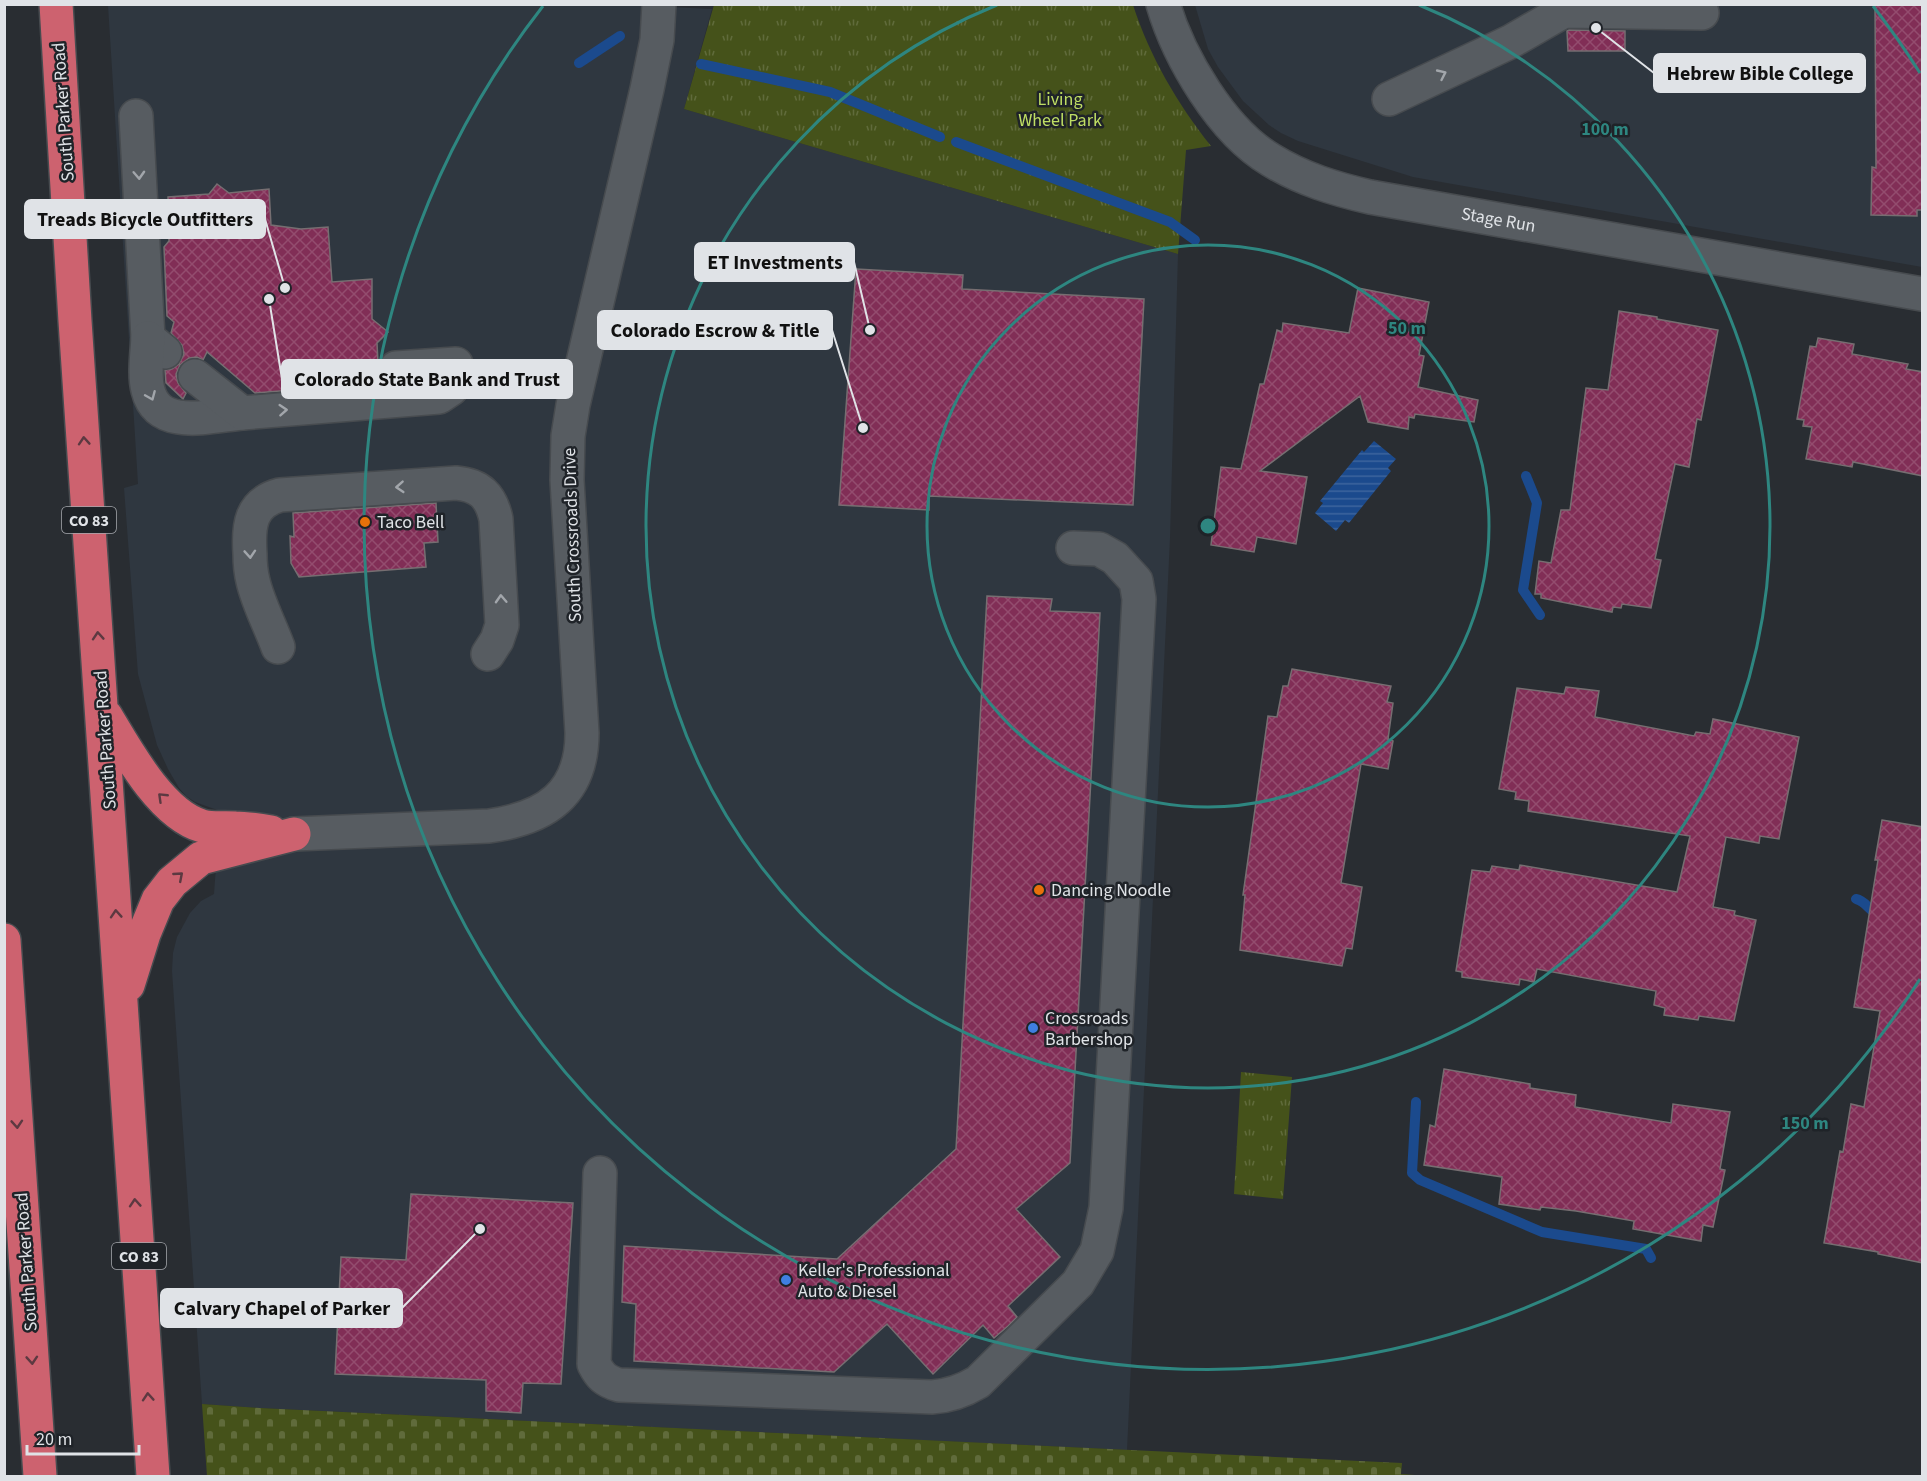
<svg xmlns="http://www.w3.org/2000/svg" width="1927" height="1481" font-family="'Source Sans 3',sans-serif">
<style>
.built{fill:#2f3740}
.cemetery{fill:url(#cemetery-stones)}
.park{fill:url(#park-tufts)}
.water{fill:url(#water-rules)}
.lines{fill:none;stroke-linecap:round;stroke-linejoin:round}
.stream{stroke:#1b4a8d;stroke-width:10}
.building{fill:url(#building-cross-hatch);stroke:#766e71;stroke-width:1.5}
.minor-casing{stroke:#474b4f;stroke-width:36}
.highway-casing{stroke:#474b4f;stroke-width:36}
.minor{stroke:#575c61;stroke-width:33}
.highway{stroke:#cd626f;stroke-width:33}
.oneway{stroke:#a2a6ab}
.oneway2{stroke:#5c3941}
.ring{fill:none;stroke:#2e8680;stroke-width:3}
.food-dot{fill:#e8710a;stroke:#1f2328;stroke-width:2}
.shop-dot{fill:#3f7fe0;stroke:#1f2328;stroke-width:2}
.labels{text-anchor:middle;stroke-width:5;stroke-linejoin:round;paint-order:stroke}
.shield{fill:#1f2328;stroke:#a6a9ae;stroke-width:1.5}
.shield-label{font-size:16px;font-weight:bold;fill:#e0e3e7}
.park-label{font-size:18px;fill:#bfde64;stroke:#1f2328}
.street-label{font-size:18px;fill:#e0e3e7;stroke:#1f2328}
.poi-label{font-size:18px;fill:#e0e3e7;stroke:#1f2328;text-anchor:start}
.centre{fill:#2e8680;stroke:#1f2328;stroke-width:3}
.ring-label{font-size:18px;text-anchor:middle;font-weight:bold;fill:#2e8680;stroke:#1f2328;stroke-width:5;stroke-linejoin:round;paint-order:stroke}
.leader{fill:none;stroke:#e0e3e7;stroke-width:2}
.callout-dot{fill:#e0e3e7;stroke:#1f2328;stroke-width:2}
.callout{fill:#e0e3e7;stroke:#e0e3e7;stroke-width:2}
.callout-label{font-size:20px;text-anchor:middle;font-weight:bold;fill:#111}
</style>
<defs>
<pattern id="cemetery-stones" width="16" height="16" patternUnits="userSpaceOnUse" patternTransform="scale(1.5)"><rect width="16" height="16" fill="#45521a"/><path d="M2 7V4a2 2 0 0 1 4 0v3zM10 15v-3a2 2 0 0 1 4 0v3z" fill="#606b3b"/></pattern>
<pattern id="park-tufts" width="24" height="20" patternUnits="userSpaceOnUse" patternTransform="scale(1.5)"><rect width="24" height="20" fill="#45521a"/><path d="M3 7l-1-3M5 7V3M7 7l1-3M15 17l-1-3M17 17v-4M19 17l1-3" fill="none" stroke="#606b3b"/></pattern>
<pattern id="water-rules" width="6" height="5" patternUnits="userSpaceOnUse" patternTransform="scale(1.5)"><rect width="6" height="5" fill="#1b4a8d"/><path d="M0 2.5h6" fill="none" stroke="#3c649d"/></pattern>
<pattern id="building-cross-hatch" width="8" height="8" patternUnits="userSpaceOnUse" patternTransform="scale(1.5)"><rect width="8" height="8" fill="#812e56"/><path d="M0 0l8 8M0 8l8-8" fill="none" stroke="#934c6e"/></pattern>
</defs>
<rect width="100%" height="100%" fill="#292d32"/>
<path class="built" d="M605 4 712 9 684 109 1178 254 1170 538 1127 1450 260 1408 202 1404 172 971 173 953 177 937 190 913 201 901 214 894 220 811 195 802 186 796 179 788 168 769 157 745 138 674 124 488 138 484 108 5Z
M1195 5H1922V267L1413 177 1298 141 1281 133 1269 125 1243 101 1218 67 1208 49Z"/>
<path class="cemetery" d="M202 1404 260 1408 1402 1463 1401 1474 1429 1476H207Z"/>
<path class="park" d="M714 5H1133C1150 57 1177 103 1211 146L1186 150 1178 254 684 109Z
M1241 1072 1292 1077 1283 1199 1234 1194Z"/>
<path class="water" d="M1374 441 1396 459 1388 468 1391 471 1349 523 1345 520 1336 531 1315 513 1323 503 1320 501 1362 450 1364 452Z"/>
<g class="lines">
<path class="stream" d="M579 63 620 36
M701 64 830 92 940 137
M956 142 1170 222 1195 240
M1526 476 1537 503 1523 590 1540 615
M1856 899C1867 901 1869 913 1881 915
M1416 1102 1412 1173 1420 1180 1542 1232 1646 1249 1651 1258"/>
</g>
<path class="building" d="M1875 4H1923V210H1917V216L1871 215 1872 167 1876 168Z
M1569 30 1625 31V51H1568L1567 31Z
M217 184 229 193 269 189 271 225 301 229 328 227 332 282 372 279V319L388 332 377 343 379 383 255 393 207 352 203 360 197 357 189 358 180 365 176 374 178 383 186 393 183 399 166 383 165 370 172 369 179 364 184 354 182 345 171 333 174 322 167 316 164 247 169 241 168 197 209 194Z
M856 269 963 275 962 289 1144 299 1133 505 929 496V510L839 505Z
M1358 288 1429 302 1419 355 1424 356 1418 387 1478 400 1474 422 1415 414 1414 418 1409 417 1408 429 1368 422 1360 396 1260 471 1307 477 1296 544 1257 537 1254 552 1211 545 1221 467 1241 469 1260 384H1264L1277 330 1282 332 1283 323 1349 333Z
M1619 311 1657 317V319L1718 330 1701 420 1697 419 1689 467 1675 464 1655 559 1661 560 1651 608 1622 604 1621 608 1613 607 1612 612 1541 598V594H1535L1539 561 1551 563 1561 510H1570L1586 388 1608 390Z
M1818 338 1854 344 1852 354 1908 364 1906 369 1923 372V476L1853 462 1852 467 1806 459 1812 427 1803 426 1804 420 1797 419 1810 346 1816 347Z
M436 503 438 542 424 543 426 567 299 577 291 563 290 536 294 537 293 513Z
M987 596 1052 599 1050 611 1100 613 1070 1163 1016 1209 1060 1257 1008 1306 1017 1317 1008 1326 994 1338 983 1325 933 1374 887 1324 834 1372 634 1361 636 1304 622 1302 624 1246 837 1259 956 1149Z
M1292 669 1391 686 1387 702 1393 703 1388 739 1393 741 1388 769 1361 764 1341 883 1362 887 1352 949 1346 948 1342 966 1240 950 1245 895H1243L1268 716 1277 717 1283 686H1288Z
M1566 687 1599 691 1595 717 1694 736 1696 732 1710 734 1713 719 1799 737 1779 839 1760 836 1759 843 1726 837 1713 907 1735 911 1734 915 1756 920 1734 1021 1699 1016 1698 1020 1664 1015 1665 1008 1654 1005 1656 991 1537 969 1534 982 1520 979 1519 985 1462 977V972L1456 971 1472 870 1490 872 1492 866 1519 870 1520 865 1677 892 1690 836 1528 811 1529 801 1515 799 1516 792 1499 789 1517 688 1564 694Z
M1882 820 1923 827V1263L1878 1254V1252L1824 1243 1840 1151 1843 1152 1851 1104 1864 1107 1880 1011 1854 1007 1878 860H1875Z
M1444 1069 1530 1084V1088L1576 1095 1575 1107 1622 1115 1671 1123 1673 1104 1730 1112 1720 1169 1725 1170 1713 1227 1703 1225 1701 1241 1633 1229 1634 1221 1576 1211 1541 1207 1540 1210 1499 1204 1502 1177 1424 1165 1430 1125 1435 1127Z
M411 1194 573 1203 561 1384 523 1383 521 1413 486 1411V1380L335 1374 341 1257 406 1260Z"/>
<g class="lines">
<defs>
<g id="minor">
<path id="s1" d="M1163 4C1179 58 1222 131 1271 160 1302 179 1335 189 1370 197L1922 294"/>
<path d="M1389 99 1510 42 1564 11 1702 13"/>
<path d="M136 116 148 338 165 352"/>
<path d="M148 338C147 353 144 376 148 390 158 431 210 416 242 413"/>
<path d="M396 368 456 364"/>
<path d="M195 376 242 413 439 397 451 389 455 374"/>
<path d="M278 647C270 625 258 603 253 581 251 573 250 563 250 554 248 526 250 503 280 495L456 483C480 485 491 496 496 519L502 625 497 640 488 654"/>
<path d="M294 834 489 826C546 818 582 794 582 733L567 480 568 436 573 405 647 89 657 40 659 4"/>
<path d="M600 1173 594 1364C600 1376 605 1381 619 1385L932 1397C950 1396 963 1391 978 1382L1078 1283 1097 1251 1106 1208 1139 599 1136 581 1115 558 1099 549 1073 548"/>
</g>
<path id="highway" d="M56 4 75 321 153 1476
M106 716C127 751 161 814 202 826 212 829 224 827 235 828 247 828 259 830 271 832
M4 940 40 1476
M128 985 144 934 158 900 172 882 201 858 294 834"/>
</defs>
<use href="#minor" class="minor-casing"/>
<use href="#highway" class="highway-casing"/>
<use href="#minor" class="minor"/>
<use href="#highway" class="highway"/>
</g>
<defs><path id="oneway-chevron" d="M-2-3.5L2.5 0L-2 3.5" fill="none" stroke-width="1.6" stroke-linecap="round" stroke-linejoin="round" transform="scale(1.5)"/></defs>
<g class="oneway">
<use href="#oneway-chevron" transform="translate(1442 74) rotate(-25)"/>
<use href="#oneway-chevron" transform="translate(139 175) rotate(87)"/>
<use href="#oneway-chevron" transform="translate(151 396) rotate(67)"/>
<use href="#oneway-chevron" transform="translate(283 410) rotate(-4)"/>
<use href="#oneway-chevron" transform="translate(400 487) rotate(176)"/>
<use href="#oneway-chevron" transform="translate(250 554) rotate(86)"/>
<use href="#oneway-chevron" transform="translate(501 599) rotate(-93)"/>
</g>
<g class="oneway2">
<use href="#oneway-chevron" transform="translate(84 441) rotate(-94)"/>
<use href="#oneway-chevron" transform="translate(98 636) rotate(-94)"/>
<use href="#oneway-chevron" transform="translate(162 797) rotate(-136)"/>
<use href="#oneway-chevron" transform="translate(179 876) rotate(-41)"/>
<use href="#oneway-chevron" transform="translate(116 914) rotate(-94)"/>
<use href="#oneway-chevron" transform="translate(17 1124) rotate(86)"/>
<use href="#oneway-chevron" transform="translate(135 1203) rotate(-94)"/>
<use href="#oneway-chevron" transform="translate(32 1360) rotate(86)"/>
<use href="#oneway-chevron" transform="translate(148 1397) rotate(-94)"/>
</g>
<g class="ring">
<circle cx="1208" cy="526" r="281"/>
<path d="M1419 5A562 562 0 1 1 997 5"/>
<path d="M1920 979A844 844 0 1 1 543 6M1873 6A844 844 0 0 1 1920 73"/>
</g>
<g class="food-dot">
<circle cx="365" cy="522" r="6"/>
<circle cx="1039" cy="890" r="6"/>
</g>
<g class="shop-dot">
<circle cx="1033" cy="1028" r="6"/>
<circle cx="786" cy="1280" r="6"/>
</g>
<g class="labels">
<g class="shield">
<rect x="62" y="507" width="54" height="26" rx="4.5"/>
<rect x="112" y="1243" width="54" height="26" rx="4.5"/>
</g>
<g class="shield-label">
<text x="89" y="526">CO 83</text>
<text x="139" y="1262">CO 83</text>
</g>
<g class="park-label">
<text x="1060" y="105">Living<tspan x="1060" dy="21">Wheel Park</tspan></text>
</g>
<g class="street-label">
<text transform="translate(63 112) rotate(-94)" y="6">South Parker Road</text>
<text dy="6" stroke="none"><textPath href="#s1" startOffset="430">Stage Run</textPath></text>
<text transform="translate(572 535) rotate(-92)" y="6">South Crossroads Drive</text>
<text transform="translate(105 740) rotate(-94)" y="6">South Parker Road</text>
<text transform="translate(26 1262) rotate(-94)" y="6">South Parker Road</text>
</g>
<g class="poi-label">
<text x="377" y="528">Taco Bell</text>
<text x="1051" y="896">Dancing Noodle</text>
<text x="1045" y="1024">Crossroads<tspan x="1045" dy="21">Barbershop</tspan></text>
<text x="798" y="1276">Keller's Professional<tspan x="798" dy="21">Auto &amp; Diesel</tspan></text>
</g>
</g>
<circle cx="1208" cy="526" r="9" class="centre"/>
<g class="ring-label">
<text x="1605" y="135">100 m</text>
<text x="1407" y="334">50 m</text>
<text x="1805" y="1129">150 m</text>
</g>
<path class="leader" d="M1596 28L1654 73M285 288L265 219M870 330L854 262M863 428L832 330M269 299L282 379M480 1229L402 1308"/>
<g class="callout-dot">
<circle cx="1596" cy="28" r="6"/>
<circle cx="285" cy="288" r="6"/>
<circle cx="870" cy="330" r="6"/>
<circle cx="863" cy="428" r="6"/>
<circle cx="269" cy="299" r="6"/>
<circle cx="480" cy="1229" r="6"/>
</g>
<g class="callout">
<rect x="1654" y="54" width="211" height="38" rx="6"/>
<rect x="25" y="200" width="240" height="38" rx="6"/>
<rect x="695" y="243" width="159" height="38" rx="6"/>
<rect x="598" y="311" width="234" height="38" rx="6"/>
<rect x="282" y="360" width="290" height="38" rx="6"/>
<rect x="161" y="1289" width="241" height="38" rx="6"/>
</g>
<g class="callout-label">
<text x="1760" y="80">Hebrew Bible College</text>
<text x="145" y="226">Treads Bicycle Outfitters</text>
<text x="775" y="269">ET Investments</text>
<text x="715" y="337">Colorado Escrow &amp; Title</text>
<text x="427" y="386">Colorado State Bank and Trust</text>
<text x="282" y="1315">Calvary Chapel of Parker</text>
</g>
<rect width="1927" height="1481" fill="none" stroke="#e0e3e7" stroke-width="12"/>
<path d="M27 1445v9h112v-9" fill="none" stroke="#e0e3e7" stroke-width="3"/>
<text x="36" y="1445" font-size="18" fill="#e0e3e7" stroke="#1f2328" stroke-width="4.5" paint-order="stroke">20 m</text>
</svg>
